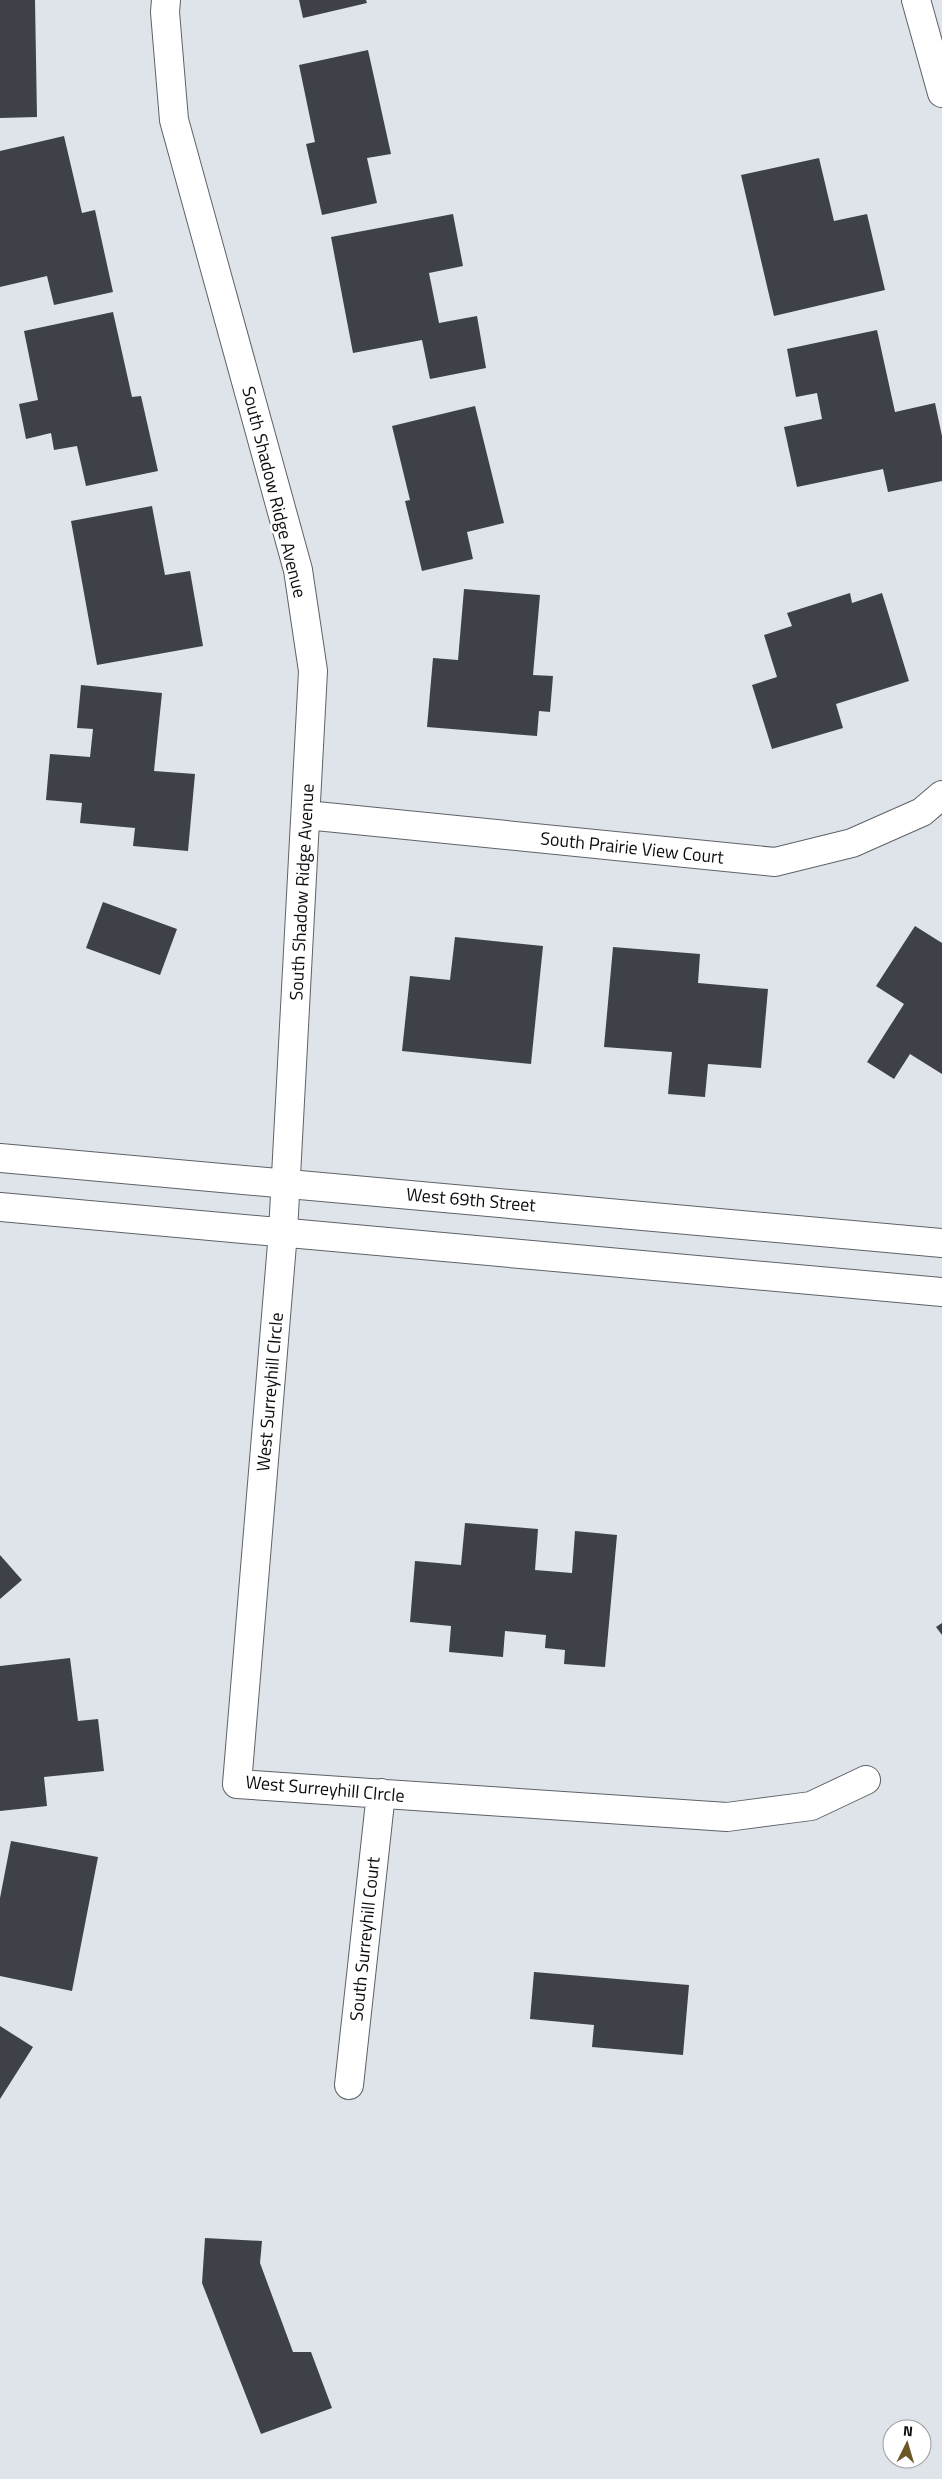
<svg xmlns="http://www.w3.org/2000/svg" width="942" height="2479" font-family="'Titillium Web',sans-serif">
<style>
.building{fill:#3e4248}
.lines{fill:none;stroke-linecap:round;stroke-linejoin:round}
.minor-casing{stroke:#5e6268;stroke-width:30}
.major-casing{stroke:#5e6268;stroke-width:30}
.minor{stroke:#fff;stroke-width:28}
.major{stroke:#fff;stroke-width:28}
.labels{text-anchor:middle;stroke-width:5;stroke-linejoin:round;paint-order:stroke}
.street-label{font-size:18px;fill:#0b0c0f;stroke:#fff}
</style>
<rect width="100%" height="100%" fill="#dfe4eb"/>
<path class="building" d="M0 0H35L37 117 0 118Z
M299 0H366L367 3 303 18Z
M368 50 391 154 367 158 377 203 322 215 306 144 315 142 299 65Z
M64 136 82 213 95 210 113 292 54 305 47 276 0 287V151Z
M819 158 834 221 867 214 885 290 774 316 741 175Z
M453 214 463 266 429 273 439 323 477 316 486 368 430 379 422 340 353 353 331 237Z
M113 312 132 397 141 396 158 471 86 486 77 446 54 450 51 433 26 439 19 404 38 400 24 331Z
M877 330 895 412 935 403 942 436V481L888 492 883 469 797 487 784 427 822 419 817 393 796 397 787 349Z
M475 406 504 523 467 532 473 559 422 571 405 501 410 500 392 426Z
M152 506 165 575 190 571 203 646 97 665 71 521Z
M464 589 540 595 533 675 553 676 550 712 539 711 537 736 427 727 433 658 458 660Z
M850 593 852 603 882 593 909 681 836 704 843 728 772 749 752 685 777 677 764 635 792 626 787 613Z
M81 685 162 693 154 771 195 774 188 851 133 846 135 828 80 823 82 803 46 800 50 754 90 757 93 729 77 728Z
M103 902 177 929 160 975 86 948Z
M915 926 942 943V1074L910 1054 894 1079 867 1062 904 1004 876 986Z
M455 937 543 946 531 1064 402 1051 410 976 450 980Z
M613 947 700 954 698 983 768 989 761 1068 708 1064 705 1097 668 1094 672 1052 604 1047Z
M465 1523 538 1529 535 1570 572 1573 575 1531 617 1535 605 1667 564 1664 565 1650 545 1648 546 1635 505 1631 503 1657 449 1652 451 1626 410 1622 415 1561 461 1565Z
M0 1555 22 1580 0 1599Z
M942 1623V1635L936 1627Z
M70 1658 78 1721 98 1719 104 1771 44 1777 47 1806 0 1811V1666Z
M11 1841 98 1857 72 1991 0 1976V1898Z
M534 1972 689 1985 683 2055 592 2047 594 2025 530 2019Z
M0 2026 33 2047 0 2099Z
M205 2238 262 2241 260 2263 293 2352H311L332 2408 261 2434 202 2283Z"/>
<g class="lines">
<defs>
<path id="minor" d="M166 0 165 12 174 120 298 570 313 671 283 1232 237 1784 727 1817 811 1806 866 1780
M916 0 942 93
M306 815 775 862 852 843 922 812 942 795
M349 2085 381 1793"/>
<path id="major" d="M0 1158 942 1243
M0 1207 942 1292"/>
</defs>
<use href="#minor" class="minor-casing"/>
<use href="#major" class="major-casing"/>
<use href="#minor" class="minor"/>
<use href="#major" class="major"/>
</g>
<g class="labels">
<g class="street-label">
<text transform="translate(274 492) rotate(76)" y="6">South Shadow Ridge Avenue</text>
<text transform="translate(632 848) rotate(6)" y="6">South Prairie View Court</text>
<text transform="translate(302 892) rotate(-87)" y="6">South Shadow Ridge Avenue</text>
<text transform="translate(471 1200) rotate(5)" y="6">West 69th Street</text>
<text transform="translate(270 1392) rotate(-85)" y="6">West Surreyhill CIrcle</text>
<text transform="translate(325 1789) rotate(5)" y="6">West Surreyhill CIrcle</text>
<text transform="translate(365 1939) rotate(-84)" y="6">South Surreyhill Court</text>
</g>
</g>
<g transform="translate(907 2444) rotate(5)"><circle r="24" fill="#ffffff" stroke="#9d9e9f"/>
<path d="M0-4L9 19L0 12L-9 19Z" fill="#6d5727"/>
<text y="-8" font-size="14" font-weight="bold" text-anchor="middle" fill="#0b0c0f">N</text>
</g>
</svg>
